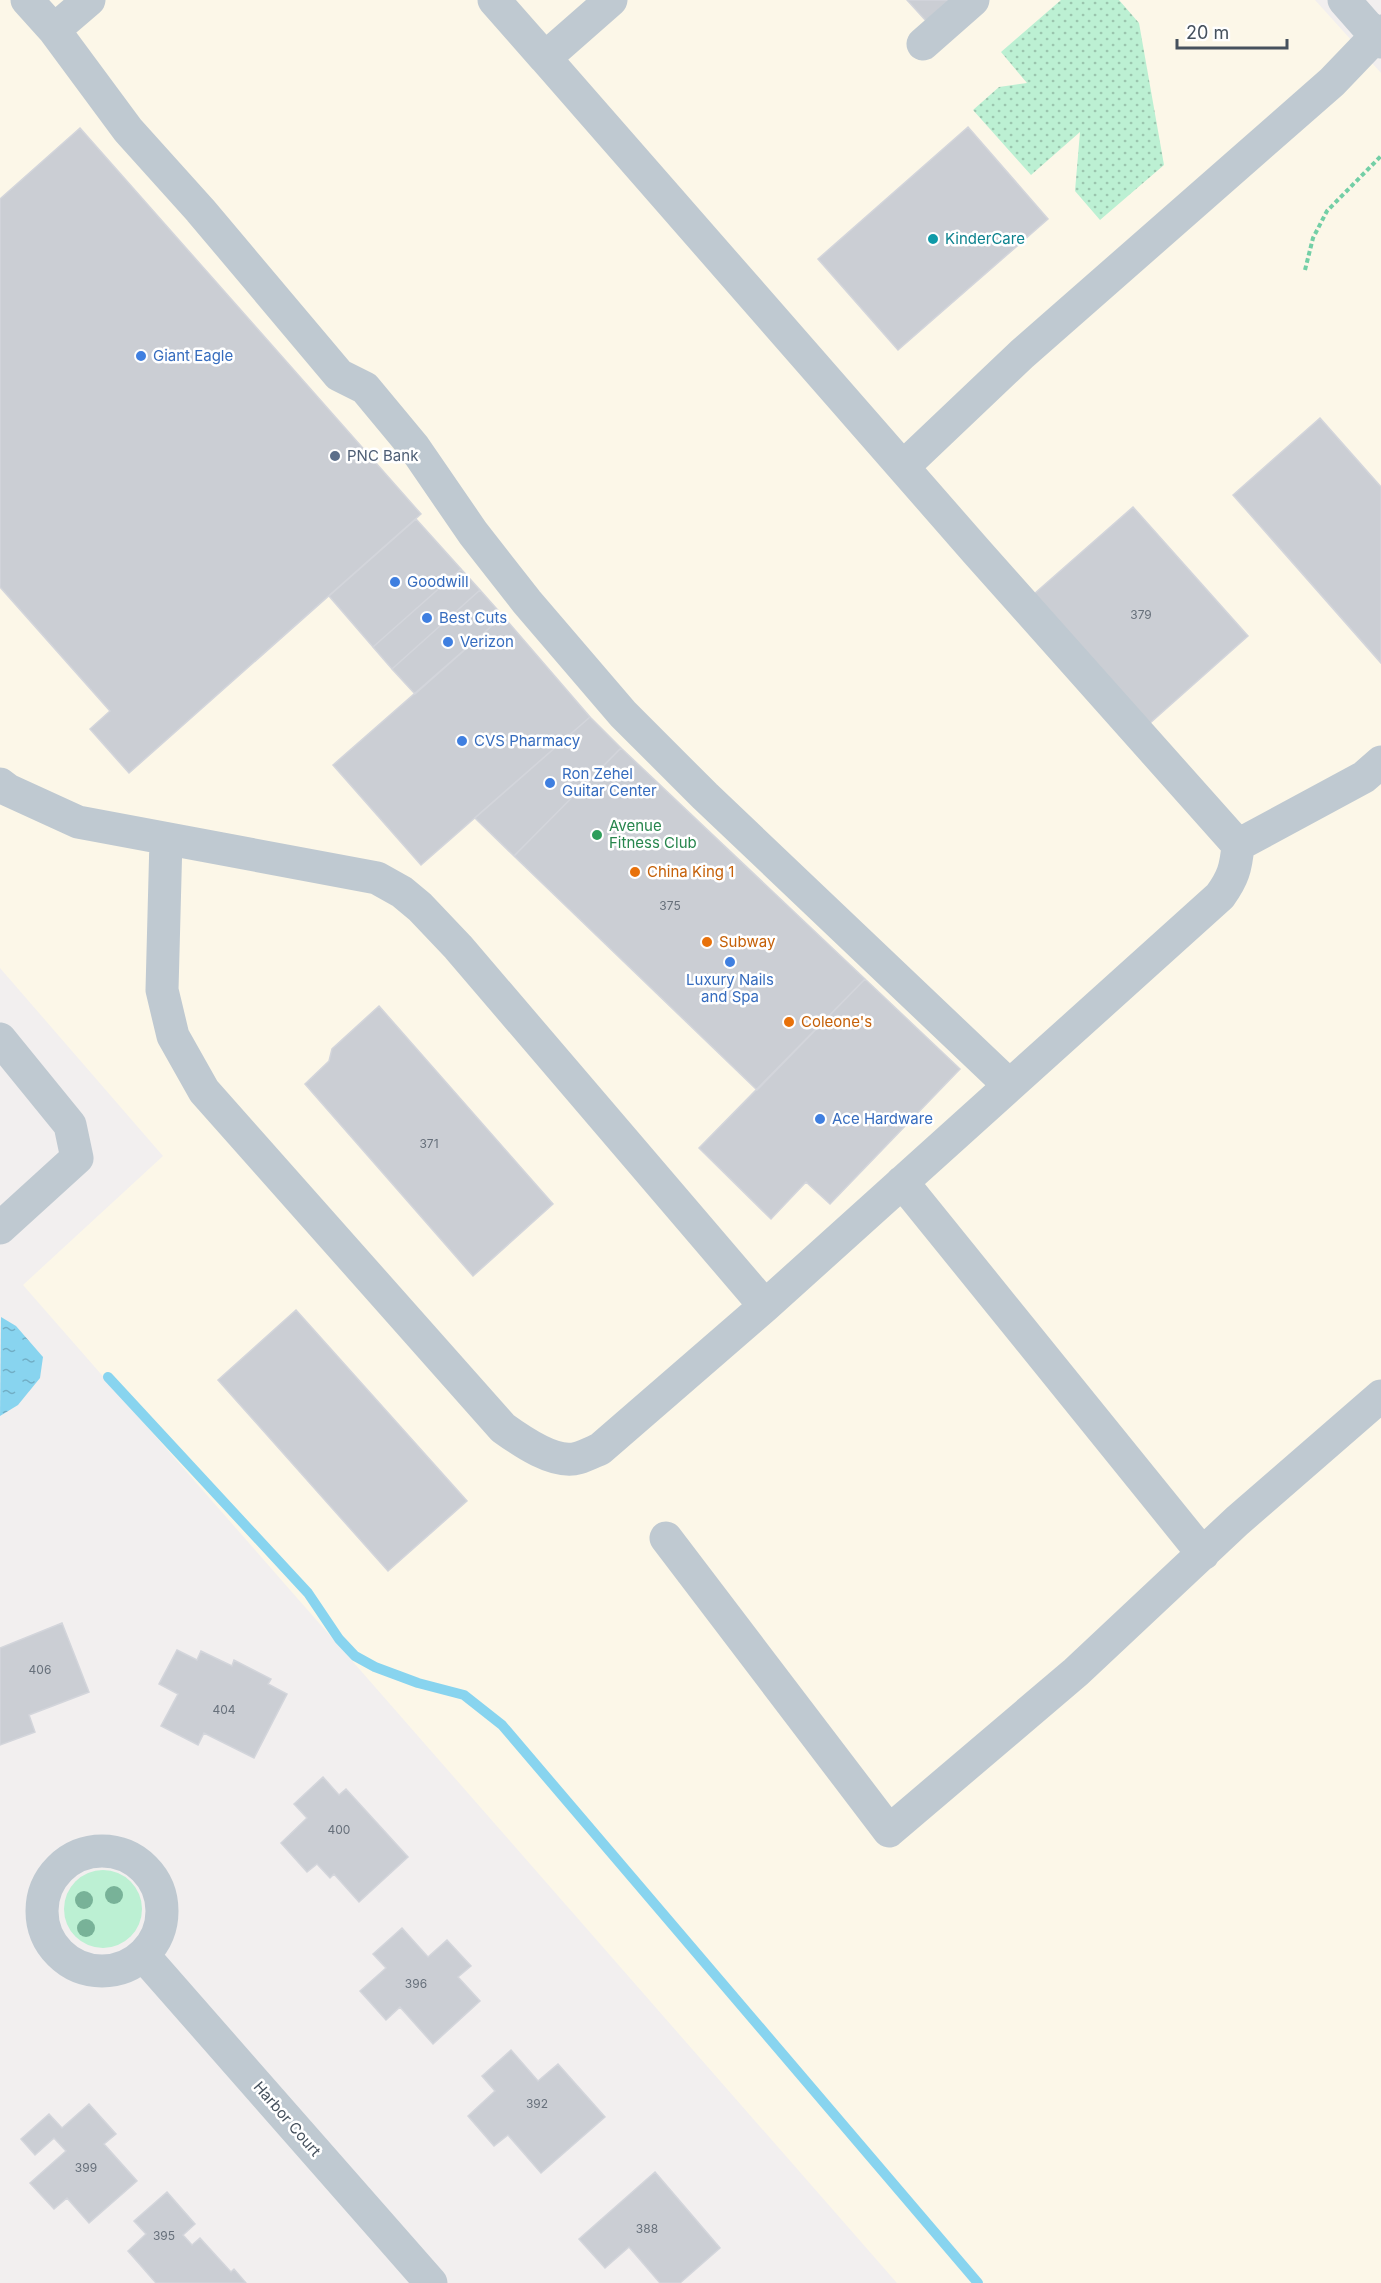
<svg xmlns="http://www.w3.org/2000/svg" width="1381" height="2283" font-family="Inter,sans-serif">
<style>
.commercial{fill:#fcf7e8}
.green{fill:#bcf0d3}
.park{fill:url(#park-dots)}
.water{fill:url(#water-ripples)}
.lines{fill:none;stroke-linecap:round;stroke-linejoin:round}
.stream{stroke:#88d4ef;stroke-width:10}
.building{fill:#cbced4;stroke:#d3d5db;stroke-width:1.5}
.path{stroke:#73cfa6;stroke-width:4;stroke-dasharray:4.5 3;stroke-linecap:butt}
.minor{stroke:#bfc9d1;stroke-width:33}
.tree{fill:#78b298}
.culture-dot{fill:#0f9aa8;stroke:#fff;stroke-width:2}
.shop-dot{fill:#3f7fe0;stroke:#fff;stroke-width:2}
.service-dot{fill:#5c6f8a;stroke:#fff;stroke-width:2}
.leisure-dot{fill:#2e9e5b;stroke:#fff;stroke-width:2}
.food-dot{fill:#e8710a;stroke:#fff;stroke-width:2}
.labels{text-anchor:middle;stroke-width:5;stroke-linejoin:round;paint-order:stroke}
.number-label{font-size:12px;fill:#67707b}
.culture-label{font-size:15px;fill:#0d838f;stroke:#fff;text-anchor:start}
.shop-label{font-size:15px;fill:#366cbe;stroke:#fff;text-anchor:start}
.service-label{font-size:15px;fill:#4e5e75;stroke:#fff;text-anchor:start}
.leisure-label{font-size:15px;fill:#27864d;stroke:#fff;text-anchor:start}
.food-label{font-size:15px;fill:#c56008;stroke:#fff;text-anchor:start}
.street-label{font-size:15px;fill:#46515d;stroke:#fff}
</style>
<defs>
<pattern id="park-dots" width="8" height="8" patternUnits="userSpaceOnUse" patternTransform="scale(1.5)"><rect width="8" height="8" fill="#bcf0d3"/><path d="M2 2h.1M6 6h.1" fill="none" stroke="#9bc5ae" stroke-width="1.8" stroke-linecap="round"/></pattern>
<pattern id="water-ripples" width="26" height="14" patternUnits="userSpaceOnUse" patternTransform="scale(1.5)"><rect width="26" height="14" fill="#88d4ef"/><path d="M2 4q2-2 4 0t4 0M15 11q2-2 4 0t4 0" fill="none" stroke="#71aec5"/></pattern>
</defs>
<rect width="100%" height="100%" fill="#f2efef"/>
<path class="commercial" d="M0 0H1315L1381 73V2283H897L23 1285 163 1156 0 968Z"/>
<path class="green" d="M64 1909a39 39 0 1 1 78 0a39 39 0 1 1-78 0Z"/>
<path class="park" d="M1061 0H1119L1139 23 1164 165 1100 220 1075 191 1080 132 1031 175 973 110 999 87 1027 83 1001 52Z"/>
<path class="water" d="M1 1317 16 1326 43 1357 40 1378 18 1405 0 1416Z"/>
<g class="lines">
<path class="stream" d="M108 1377 308 1593 339 1639 355 1656 375 1667 418 1683 464 1695 502 1725 978 2283"/>
</g>
<path class="building" d="M907 0H952L927 22Z
M968 127 1048 219 898 350 818 259Z
M80 128 421 514 129 773 90 729 110 711 0 587V199Z
M1320 418 1381 487V663L1233 495Z
M1133 507 1248 636 1149 724 1034 594Z
M416 519 461 569 373 647 329 596Z
M461 569 480 590 392 669 373 647Z
M480 590 503 616 415 694 392 669Z
M503 616 590 717 421 865 333 765Z
M590 717 621 748 514 856 475 818Z
M621 748 865 979 757 1090 514 856Z
M865 979 960 1069 830 1204 806 1182 771 1219 699 1148Z
M379 1006 553 1204 473 1276 305 1084 329 1061 332 1049Z
M296 1310 467 1501 388 1571 218 1380Z
M62 1623 89 1692 29 1715 35 1732 0 1745V1648Z
M177 1650 197 1660 201 1651 232 1666 234 1660 271 1679 268 1684 287 1694 254 1758 204 1733 198 1745 161 1726 178 1694 159 1684Z
M323 1777 339 1795 346 1789 408 1857 359 1902 334 1874 330 1878 317 1864 307 1872 281 1843 307 1818 294 1804Z
M402 1928 428 1957 447 1940 471 1966 458 1977 480 2001 433 2044 400 2007 386 2020 360 1991 386 1968 373 1954Z
M511 2050 538 2081 558 2064 605 2117 541 2173 508 2135 494 2146 468 2116 495 2091 482 2076Z
M89 2104 116 2134 104 2144 137 2181 89 2223 67 2198 54 2209 30 2183 66 2151 54 2138 35 2155 21 2139 49 2114 62 2128Z
M655 2172 720 2248 680 2283H660L629 2247 605 2268 579 2239Z
M167 2192 195 2224 183 2235 192 2245 200 2238 231 2272 234 2269 246 2283H156L128 2251 146 2234 134 2221Z"/>
<g class="lines">
<path class="path" d="M1305 270 1313 238 1327 211 1381 156"/>
<path class="minor" d="M27 0 54 30 128 130 200 210 339 375 365 388 414 447 473 533 527 602 623 714 705 796 1009 1085
M494 0 545 58
M1344 0 1381 42
M54 30 89 0
M923 44 973 0
M903 467 1022 354 1332 82 1381 31
M0 784 8 790 78 822 377 878 402 892 420 907 458 947 765 1306
M166 839 162 990 173 1036 204 1091 503 1428C521 1441 555 1465 578 1458 585 1456 593 1452 600 1449L765 1306 1220 896C1233 878 1236 868 1238 845L977 552 545 58 611 0
M1238 845 1364 777 1381 762
M0 1039 70 1125 77 1158 0 1228
M902 1182 1203 1554
M666 1538 889 1831 1076 1672 1237 1521 1381 1396
M42 1911a60 60 0 1 1 120 0a60 60 0 1 1-120 0Z
M143 1955 431 2283"/>
</g>
<g class="tree">
<circle cx="114" cy="1895" r="9"/>
<circle cx="84" cy="1900" r="9"/>
<circle cx="86" cy="1928" r="9"/>
</g>
<circle class="culture-dot" cx="933" cy="239" r="6"/>
<g class="shop-dot">
<circle cx="141" cy="356" r="6"/>
<circle cx="395" cy="582" r="6"/>
<circle cx="427" cy="618" r="6"/>
<circle cx="448" cy="642" r="6"/>
<circle cx="462" cy="741" r="6"/>
<circle cx="550" cy="783" r="6"/>
<circle cx="730" cy="962" r="6"/>
<circle cx="820" cy="1119" r="6"/>
</g>
<circle class="service-dot" cx="335" cy="456" r="6"/>
<circle class="leisure-dot" cx="597" cy="835" r="6"/>
<g class="food-dot">
<circle cx="635" cy="872" r="6"/>
<circle cx="707" cy="942" r="6"/>
<circle cx="789" cy="1022" r="6"/>
</g>
<g class="labels">
<g class="number-label">
<text x="1141" y="619">379</text>
<text x="670" y="910">375</text>
<text x="429" y="1148">371</text>
<text x="40" y="1674">406</text>
<text x="224" y="1714">404</text>
<text x="339" y="1834">400</text>
<text x="416" y="1988">396</text>
<text x="537" y="2108">392</text>
<text x="86" y="2172">399</text>
<text x="647" y="2233">388</text>
<text x="164" y="2240">395</text>
</g>
<g class="culture-label">
<text x="945" y="244">KinderCare</text>
</g>
<g class="shop-label">
<text x="153" y="361">Giant Eagle</text>
<text x="407" y="587">Goodwill</text>
<text x="439" y="623">Best Cuts</text>
<text x="460" y="647">Verizon</text>
<text x="474" y="746">CVS Pharmacy</text>
<text x="562" y="779">Ron Zehel<tspan x="562" dy="17">Guitar Center</tspan></text>
<text x="730" y="985" text-anchor="middle">Luxury Nails<tspan x="730" dy="17">and Spa</tspan></text>
<text x="832" y="1124">Ace Hardware</text>
</g>
<g class="service-label">
<text x="347" y="461">PNC Bank</text>
</g>
<g class="leisure-label">
<text x="609" y="831">Avenue<tspan x="609" dy="17">Fitness Club</tspan></text>
</g>
<g class="food-label">
<text x="647" y="877">China King 1</text>
<text x="719" y="947">Subway</text>
<text x="801" y="1027">Coleone's</text>
</g>
<g class="street-label">
<text transform="translate(287 2119) rotate(49)" y="5">Harbor Court</text>
</g>
</g>
<path d="M1177 39v9h110v-9" fill="none" stroke="#46515d" stroke-width="3"/>
<text x="1186" y="39" font-size="18" fill="#46515d" stroke="#ffffff" stroke-width="4.5" paint-order="stroke">20 m</text>
</svg>
